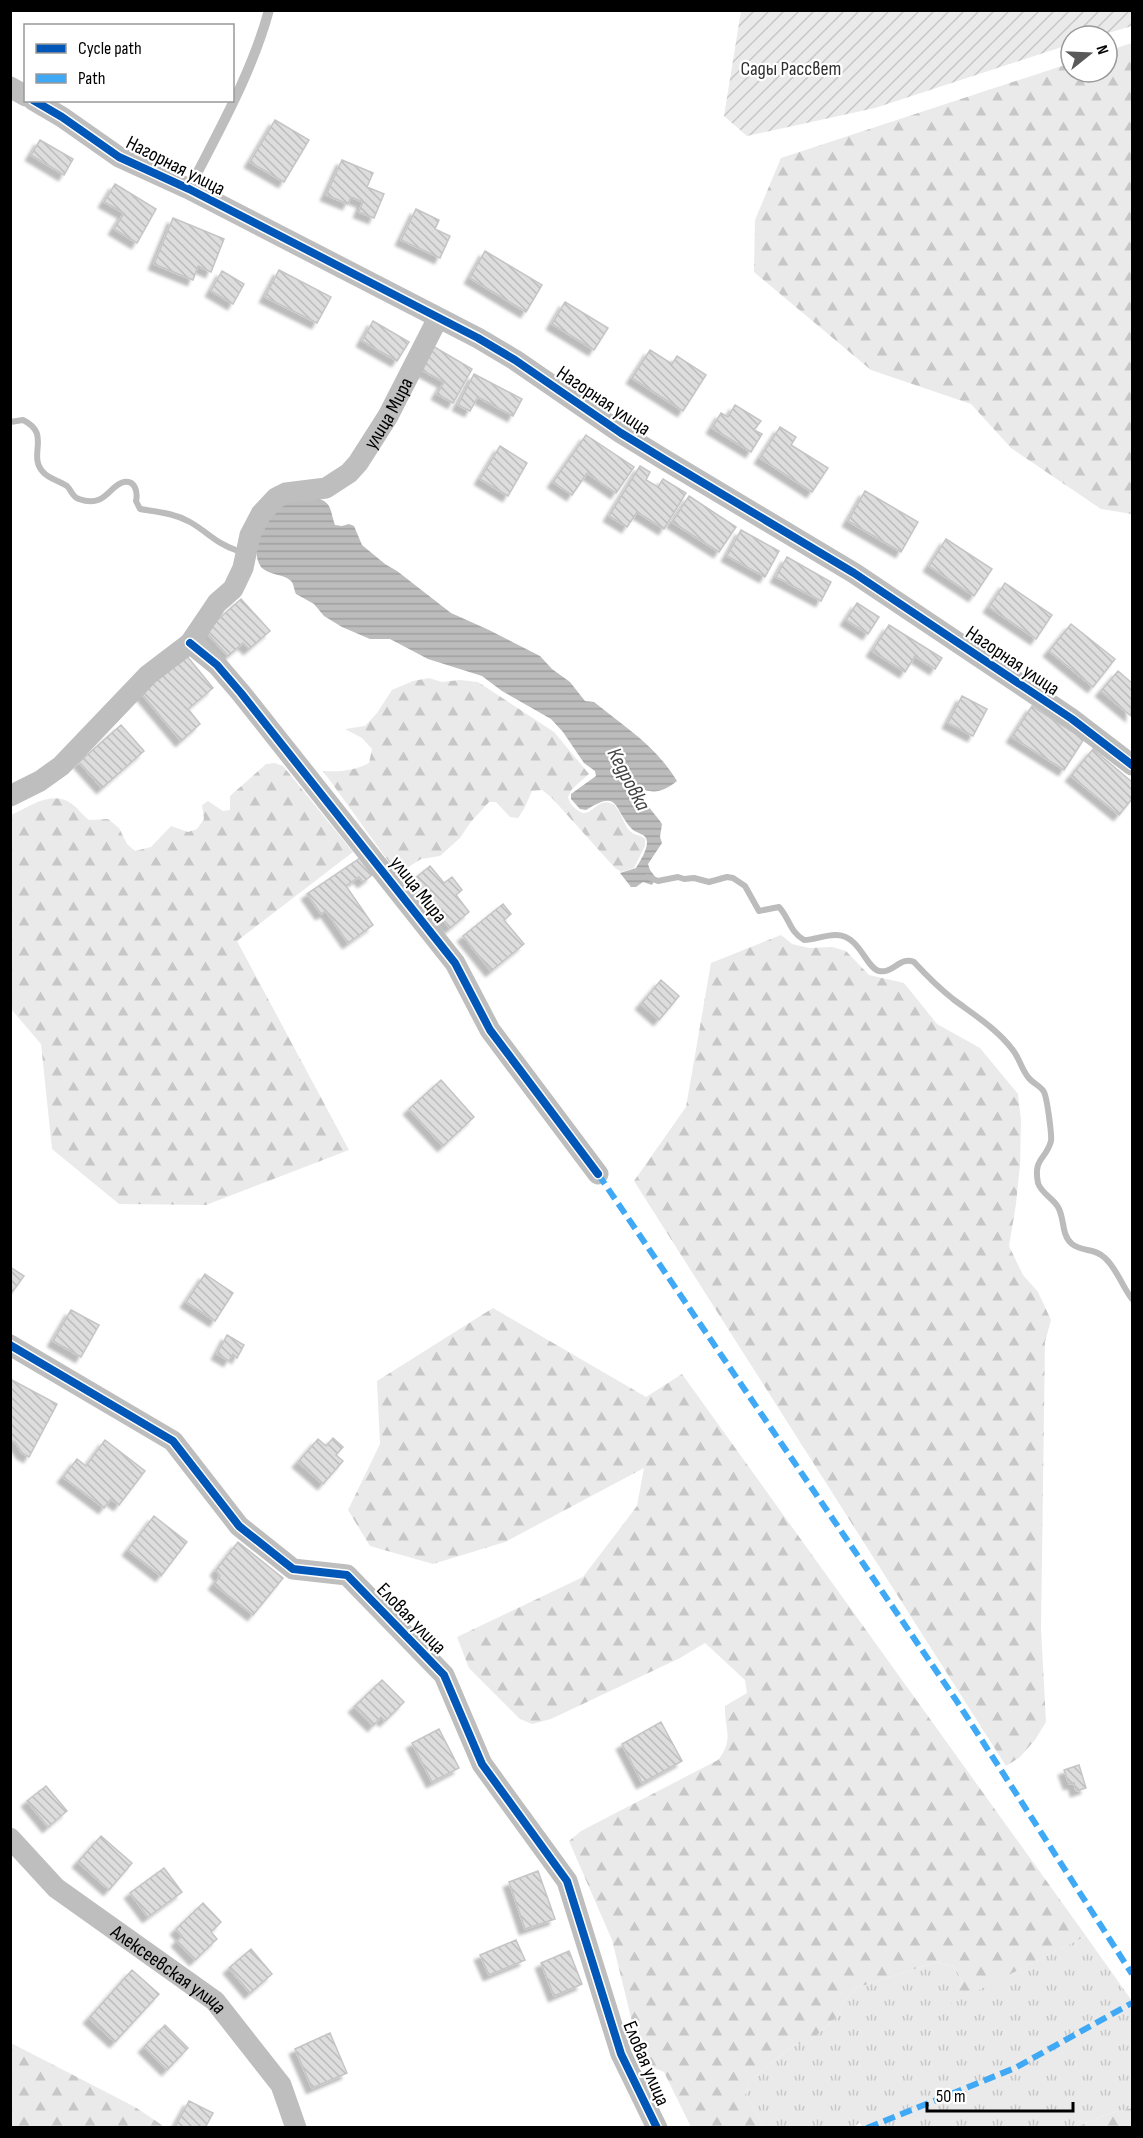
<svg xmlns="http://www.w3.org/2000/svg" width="1143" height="2138" font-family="'Sofia Sans Condensed',sans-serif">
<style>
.grass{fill:url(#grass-tufts)}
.forest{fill:url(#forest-firs)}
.garden{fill:url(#garden-furrows)}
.water{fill:url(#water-rules)}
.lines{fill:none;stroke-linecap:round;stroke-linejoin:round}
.stream{stroke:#bcbcbc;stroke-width:6}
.building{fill:url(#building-back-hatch);stroke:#c5c5c5;stroke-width:1.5;filter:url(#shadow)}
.lane{stroke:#bebebe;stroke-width:10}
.street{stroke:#bebebe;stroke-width:21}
.quiet{stroke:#3fa9f5;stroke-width:6;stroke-dasharray:12 6;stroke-linecap:butt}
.cycleway-casing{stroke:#fff;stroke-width:11}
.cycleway{stroke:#0057b8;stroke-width:8}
.labels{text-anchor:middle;stroke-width:4.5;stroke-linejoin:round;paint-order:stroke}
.park-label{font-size:20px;fill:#303030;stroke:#fff}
.street-label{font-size:20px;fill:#000;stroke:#fff}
.water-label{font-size:21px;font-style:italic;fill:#414141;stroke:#fff}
</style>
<defs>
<pattern id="grass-tufts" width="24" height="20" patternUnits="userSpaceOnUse" patternTransform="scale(1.5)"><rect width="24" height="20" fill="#eaeaea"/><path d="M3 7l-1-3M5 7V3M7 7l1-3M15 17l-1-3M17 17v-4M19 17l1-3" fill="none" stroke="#c7c7c7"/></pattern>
<pattern id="forest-firs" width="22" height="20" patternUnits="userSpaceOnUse" patternTransform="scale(1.5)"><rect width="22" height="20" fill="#eaeaea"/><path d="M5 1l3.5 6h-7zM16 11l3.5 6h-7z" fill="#c7c7c7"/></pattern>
<pattern id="garden-furrows" width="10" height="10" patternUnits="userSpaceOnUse" patternTransform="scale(1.5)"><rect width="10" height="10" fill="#eaeaea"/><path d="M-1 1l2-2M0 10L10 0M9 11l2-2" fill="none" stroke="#c7c7c7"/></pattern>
<pattern id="water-rules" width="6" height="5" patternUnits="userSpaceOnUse" patternTransform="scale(1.5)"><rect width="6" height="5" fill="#bcbcbc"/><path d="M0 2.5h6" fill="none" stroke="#a0a0a0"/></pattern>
<pattern id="building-back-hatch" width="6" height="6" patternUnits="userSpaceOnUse" patternTransform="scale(1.5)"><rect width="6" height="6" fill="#ddd"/><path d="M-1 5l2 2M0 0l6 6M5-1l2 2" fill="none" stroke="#bcbcbc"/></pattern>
<filter id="shadow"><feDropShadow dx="-5.5" dy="5.5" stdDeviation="1.5" flood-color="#0004"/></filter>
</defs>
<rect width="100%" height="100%" fill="#fff"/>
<path class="grass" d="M1086 1936 1132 2001V2108L1107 2114 1079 2126 1052 2128H863L860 2123 851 2128 763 2127V2124L746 2095 749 2081 794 2045 809 2042 839 2015 843 2002 856 1988 936 1962 955 1967 962 1981 952 2003Z"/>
<path class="forest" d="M1132 43V514L1101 509 1011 448 971 404 871 370 754 272 755 220 781 158 1071 63V72H1107V51Z
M429 678 442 682 460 680 478 682 554 732 589 774 572 789 568 797C570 803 571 805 576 809 590 822 596 798 610 803 621 807 622 822 629 830 634 836 640 834 645 839V846L634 868 621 872 615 868 551 797 542 790 532 791 524 809 518 818 510 817 496 802H489L470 823 460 838 440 856 421 859 407 868 398 871 389 862 323 771C340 772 353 771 369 763L372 749 362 738 345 729 365 726 377 713 392 690 413 681Z
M275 763 283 766 353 852 237 941 349 1150 206 1205 119 1204 52 1149 41 1044 11 1009V815C29 807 52 789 72 804 78 808 82 815 89 820L108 819 119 828 127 844 135 851 151 847 171 826 188 832 197 829 204 819 202 805 208 801 223 811 230 810V796L266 764Z
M781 935 792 944 809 948 832 947 846 951 869 975 904 983 937 1024 980 1048 1018 1094 1021 1120 1020 1165 1016 1204 1009 1246 1023 1275 1038 1292 1051 1320 1045 1342 1041 1629 1046 1722 1035 1740 1019 1758 1006 1766 634 1181 686 1107 711 963Z
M493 1308 646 1397 682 1374 1086 1936 951 2004 962 1981 955 1967 936 1962 856 1988 843 2002 839 2015 809 2042 794 2045 749 2081 746 2095 763 2124V2127H691L664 2072 647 2065 638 2046 612 1940 569 1841 581 1831 718 1760C735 1738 724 1730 725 1706L747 1693 745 1680 705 1643 680 1658 551 1719 532 1724 520 1719 469 1668 457 1637 583 1577 637 1506 644 1468 505 1542 433 1564 370 1546 348 1510 380 1444 377 1381Z
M11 2043 135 2107 165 2127H11Z
M1132 2108V2127H1052L1079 2126 1107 2114Z"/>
<path class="garden" d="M741 11 1132 10V26L1098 36H1071V44L875 108 747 136 724 116Z"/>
<path class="water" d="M316 498C333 502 330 512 335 525L342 526 349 524 354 526 362 545 385 564 397 571 451 613 489 630 540 656 552 669 570 682 585 701 594 702C626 728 655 745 677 781 667 789 657 794 645 790 642 804 655 813 662 824L660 837 662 843 648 864 650 870 656 878 652 885 643 882 636 887H631L620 873 636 868C640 861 647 851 647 842 647 833 636 834 631 828 613 807 619 789 586 810L580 809 571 799V794L596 776 595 771 584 763 563 732 551 719 502 691 482 676 428 659 390 639H370L342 627 324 616 314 604 296 594C294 590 294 584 291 581 283 573 269 576 261 567 247 547 269 512 288 503 296 500 307 500 316 498Z"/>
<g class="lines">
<path class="stream" d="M10 422 23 420C52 434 27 455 43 472 49 479 60 481 67 486 72 491 72 497 79 499 106 509 110 484 124 482 135 480 138 492 136 501L140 509C158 512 174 513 190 522 209 533 215 543 238 551
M648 877 658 881 678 877 684 879 694 878 709 882 727 877 733 878 745 886 759 911 779 907C790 919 789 931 804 940 815 940 827 934 837 935 860 936 866 968 879 971 893 974 900 956 914 962 926 975 939 988 953 999 973 1014 997 1029 1012 1049 1019 1057 1021 1068 1028 1077 1032 1083 1041 1086 1044 1092 1047 1098 1052 1135 1051 1141 1046 1160 1033 1158 1038 1183 1041 1193 1053 1198 1058 1207 1065 1219 1061 1235 1072 1244 1082 1252 1096 1248 1105 1258 1117 1269 1122 1286 1132 1299"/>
</g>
<path class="building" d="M275 120 309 140 284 182 250 162Z
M40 140 73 159 64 175 31 155Z
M342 160 373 173 367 187 384 194 374 218 359 212 363 202 351 197 348 204 326 195Z
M115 184 156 209 137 243 114 229 124 213 104 202Z
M416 209 439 220 435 229 450 236 440 258 401 240Z
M173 218 224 239 211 272 198 266 193 280 154 264Z
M485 251 542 285 526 312 470 278Z
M279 270 331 297 317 323 265 297Z
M222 271 244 284 233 304 211 291Z
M565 302 608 328 594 350 552 324Z
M373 321 409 342 397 361 362 341Z
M431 345 472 369 453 403 437 394 444 382 418 368Z
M650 350 672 364 677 356 706 375 683 411 632 378Z
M474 374 522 399 513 416 478 397 470 411 458 405Z
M735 405 761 421 754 430 762 434 751 452 712 428 721 413 728 417Z
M780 427 796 437 791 445 828 468 812 492 760 458Z
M586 435 634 467 616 493 587 473 572 495 553 482Z
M500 446 527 463 508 496 480 479Z
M640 466 650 472 646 480 658 487 663 479 686 493 664 529 637 512 627 527 609 516Z
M865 491 918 522 901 552 848 521Z
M689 496 736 527 719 552 672 522Z
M741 530 779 551 765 577 727 556Z
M946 539 992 569 974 596 929 566Z
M787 557 831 582 821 601 776 577Z
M1005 583 1052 615 1036 639 989 607Z
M241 599 270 631 249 649 243 643 228 656 205 631Z
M857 603 879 617 868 634 846 620Z
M1071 624 1115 659 1093 687 1049 651Z
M889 625 942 658 935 669 915 656 905 672 872 651Z
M186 655 213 688 188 709 200 724 181 741 141 693Z
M1118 671 1132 683 1131 716 1101 691Z
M962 696 987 709 973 736 948 723Z
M1032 706 1084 739 1064 770 1012 737Z
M121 725 144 751 102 788 79 762Z
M1093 749 1132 782V799L1119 815 1071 776Z
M360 858 372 875 363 882 359 877 346 886 373 925 348 943 326 911 321 914 307 894Z
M430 866 444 883 452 877 462 890 456 895 469 912 450 928 438 914 434 917 407 885Z
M503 904 511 914 504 920 524 944 491 971 463 936Z
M661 980 679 996 659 1020 641 1004Z
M441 1080 474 1117 443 1146 409 1109Z
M10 1267 24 1276 10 1295Z
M205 1274 233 1293 215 1321 186 1302Z
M71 1310 99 1325 81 1357 53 1341Z
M227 1335 244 1345 237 1358 233 1354 229 1361 217 1354Z
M10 1379 57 1404 29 1457 22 1453 15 1442 10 1440Z
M333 1438 343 1447 336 1455 343 1461 323 1484 298 1462 318 1439 326 1446Z
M105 1440 145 1471 119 1505 111 1499 104 1508 63 1477 77 1459 86 1466Z
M154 1516 187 1542 161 1576 128 1550Z
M238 1542 283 1578 253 1615 214 1584 220 1576 216 1570Z
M382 1680 404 1702 385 1721 381 1717 373 1726 354 1707Z
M661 1722 682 1761 642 1783 622 1744Z
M439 1729 459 1768 432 1782 412 1743Z
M1079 1765 1086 1788 1076 1791 1074 1783 1069 1784 1064 1770Z
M46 1786 67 1811 48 1827 27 1801Z
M101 1836 132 1863 109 1890 78 1862Z
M164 1868 182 1892 148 1917 130 1893Z
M538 1871 555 1919 525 1929 509 1882Z
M203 1903 221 1922 211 1932 217 1939 195 1960 177 1941 182 1936 176 1929Z
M516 1940 525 1960 489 1975 480 1955Z
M251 1949 272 1974 250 1993 229 1968Z
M569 1951 582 1984 554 1996 541 1963Z
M132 1970 159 1994 115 2042 89 2018Z
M165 2025 188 2048 167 2070 144 2047Z
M330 2033 347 2073 312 2088 295 2049Z
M189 2101 213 2113 205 2128 175 2127Z"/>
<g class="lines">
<path class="lane" d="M189 189C218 132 252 73 269 10"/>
<g class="street">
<path d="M10 87 26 96"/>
<path d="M33 100 62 117 119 157 189 189 478 338 515 360 621 433 665 460 854 573 1072 719 1132 765"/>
<path d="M190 643 217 665 241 693 455 963 490 1030 598 1174"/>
<path id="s1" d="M10 796 40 781 61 766 148 675 190 643 217 603 233 589 243 568 250 535 261 514 276 498 286 493 326 488 349 473 358 463 388 416 438 318"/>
<path d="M10 1345 173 1441 239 1526 293 1569 347 1575 444 1675 482 1764 567 1881 621 2054 657 2128"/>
<path id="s2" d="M10 1838 56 1888 215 2001 281 2085 296 2128"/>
</g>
<path class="quiet" d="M598 1174 956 1700 1132 1974
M867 2128 1015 2068 1132 2003"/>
<defs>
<path id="cycleway" d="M33 100 62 117 119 157 189 189 478 338 515 360 621 433 665 460 854 573 1072 719 1132 765
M190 643 217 665 241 693 455 963 490 1030 598 1174
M10 1345 173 1441 239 1526 293 1569 347 1575 444 1675 482 1764 567 1881 621 2054 657 2128"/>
</defs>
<use href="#cycleway" class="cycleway-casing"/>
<use href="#cycleway" class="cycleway"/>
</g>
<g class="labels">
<g class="park-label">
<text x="791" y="75">Сады Рассвет</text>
</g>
<g class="street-label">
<text transform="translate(176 165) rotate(27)" y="7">Нагорная улица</text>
<text transform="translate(604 400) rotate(34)" y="7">Нагорная улица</text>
<text dy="7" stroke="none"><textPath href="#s1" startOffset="561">улица Мира</textPath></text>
<text transform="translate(1013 660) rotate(34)" y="7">Нагорная улица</text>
<text transform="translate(419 889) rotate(52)" y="7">улица Мира</text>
<text transform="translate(412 1618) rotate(46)" y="7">Еловая улица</text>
<text dy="7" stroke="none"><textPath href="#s2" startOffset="207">Алексеевская улица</textPath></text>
<text transform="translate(647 2063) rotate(67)" y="7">Еловая улица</text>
</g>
<g class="water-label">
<text transform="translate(629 779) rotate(62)" y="7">Кедровка</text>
</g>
</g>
<rect width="1143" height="2138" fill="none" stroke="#000000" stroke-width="24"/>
<rect x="24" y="24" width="210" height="78" fill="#ffffff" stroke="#999999" stroke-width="1.5"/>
<rect x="36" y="44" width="30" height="9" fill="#0057b8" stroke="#999999" stroke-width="1.5"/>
<text x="78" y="54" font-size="18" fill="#000000">Cycle path</text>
<rect x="36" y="74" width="30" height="9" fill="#3fa9f5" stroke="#999999" stroke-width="1.5"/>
<text x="78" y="84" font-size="18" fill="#000000">Path</text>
<g transform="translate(1089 54) rotate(72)"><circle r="28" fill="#ffffff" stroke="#999999" stroke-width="1.5"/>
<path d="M0-4.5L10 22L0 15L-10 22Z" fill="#595959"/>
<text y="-9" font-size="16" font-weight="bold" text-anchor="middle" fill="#000000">N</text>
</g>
<path d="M927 2102v9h146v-9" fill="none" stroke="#000000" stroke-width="3"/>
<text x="936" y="2102" font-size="18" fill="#000000" stroke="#ffffff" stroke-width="4.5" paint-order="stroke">50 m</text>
</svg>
